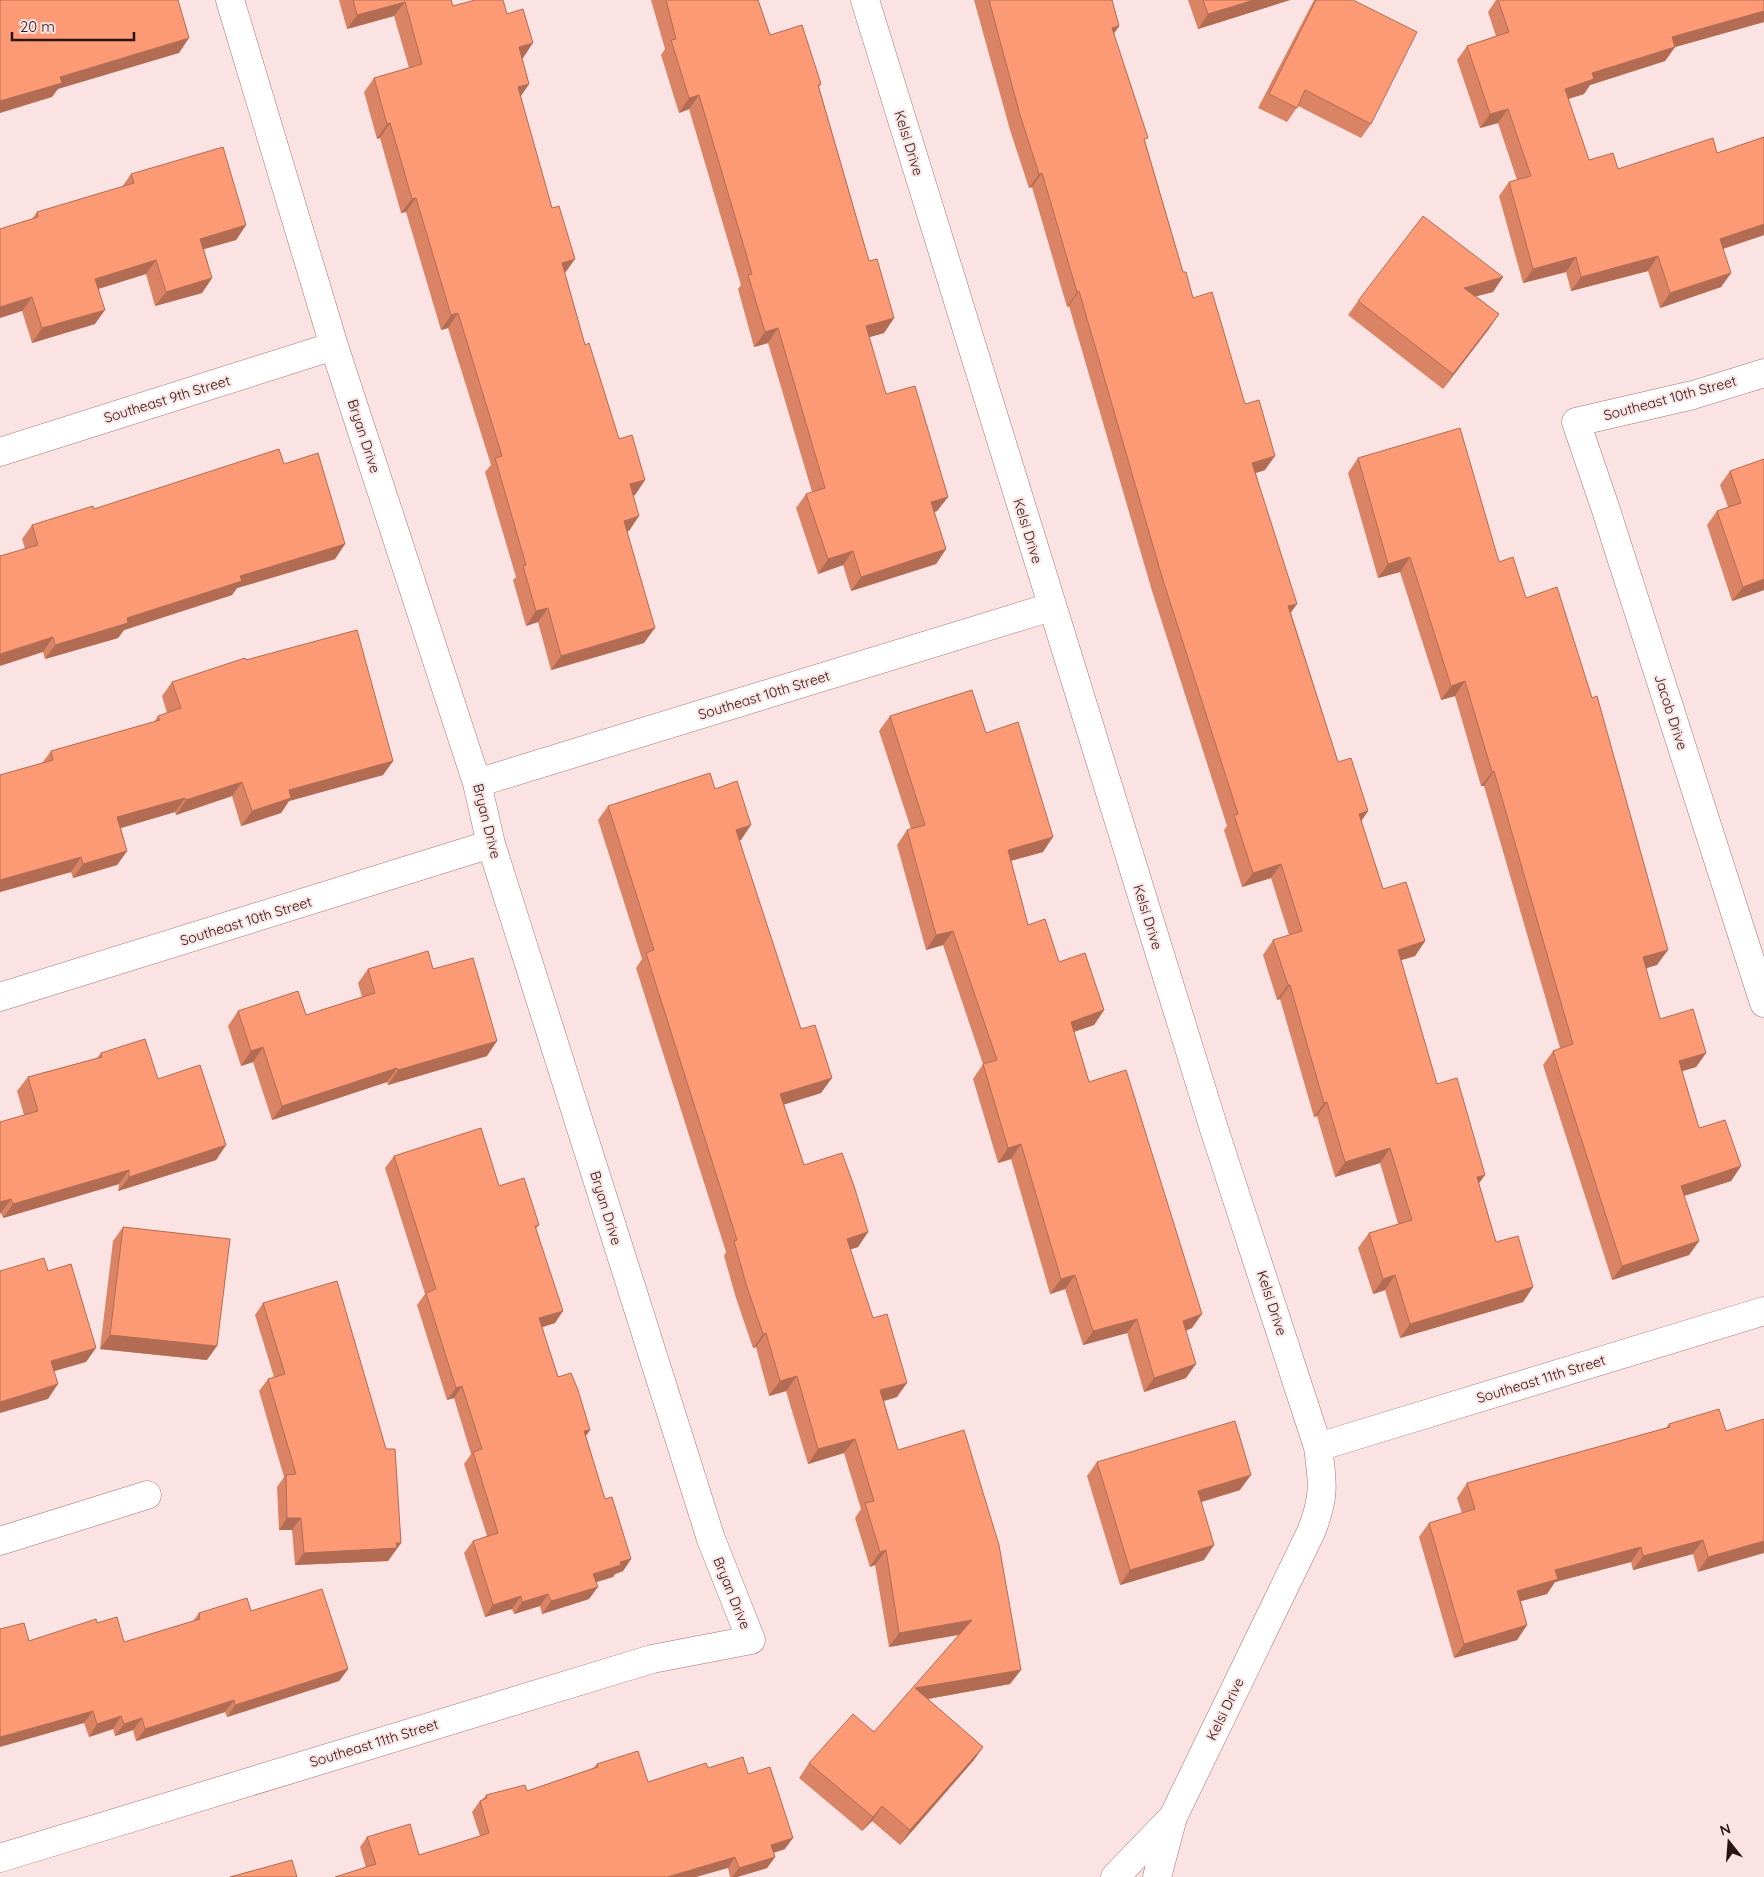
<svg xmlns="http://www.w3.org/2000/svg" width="1764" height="1877" font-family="Quicksand,sans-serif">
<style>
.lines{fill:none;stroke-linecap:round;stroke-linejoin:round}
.minor-casing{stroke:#a77473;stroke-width:29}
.minor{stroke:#fff;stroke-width:28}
.wall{fill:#da8465}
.shaded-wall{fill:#b16c53}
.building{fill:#fd9a76;stroke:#b16c53}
.labels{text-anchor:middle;stroke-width:4;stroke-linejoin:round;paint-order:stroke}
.street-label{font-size:14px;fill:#281514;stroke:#fae3e2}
</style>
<rect width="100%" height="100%" fill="#fae3e2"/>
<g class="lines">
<defs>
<path id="minor" d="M865 0 1215 1132 1318 1447C1323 1483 1325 1497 1311 1532L1173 1817 1157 1877
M1764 373 1693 395 1576 422 1605 507 1764 1003
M0 452 334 346
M477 783 1051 607
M0 997 491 844
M1318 1447 1764 1311
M0 1541 147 1495
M0 1858 652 1659 751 1640 711 1539 491 844 477 783 334 346 230 0
M1115 1877 1172 1818"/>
</defs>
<use href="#minor" class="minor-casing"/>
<use href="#minor" class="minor"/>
</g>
<path class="wall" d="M339 0H451L453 6 507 14 523 58H522L529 84 520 96 565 273 585 345 619 439 645 480 635 495H633L629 531H627L644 643 551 670 538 622 526 626 513 580 516 577 485 472 491 465 448 328 441 330 406 212 401 213 380 138 377 139 364 92 374 78 409 68 394 16 347 29Z
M651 0H758L770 35 821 84 819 87 869 261 894 318 884 333 869 337 886 394 948 497 937 511 934 512 946 549 936 564 851 591 843 565 818 574 796 508 806 494 812 492 768 343 754 347 738 289 741 285 689 109 679 113 661 55 665 49Z
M974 0H1112L1119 26 1114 34 1183 272 1193 298 1245 404 1265 470 1256 473 1291 613 1338 762 1368 811 1361 821 1383 889 1425 941 1415 956 1401 960 1437 1084 1479 1184 1496 1242 1533 1287 1523 1302 1400 1338 1385 1290 1373 1294 1358 1248 1369 1233 1398 1224 1380 1163 1335 1177 1317 1116 1314 1117 1280 999 1277 1000 1263 955 1273 940 1289 935 1271 878 1242 887 1224 830 1227 826 1152 591 1069 306 1067 307 1032 187 1029 188 1010 130Z
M1188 0H1290L1198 29Z
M1314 0H1353L1371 124 1361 138 1298 106 1287 122 1258 108Z
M1496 0H1764V22L1675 47 1665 61 1590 85 1584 94 1568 99 1589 160 1618 169 1717 153 1764 137V235L1723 249 1731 273 1721 287 1660 308 1648 271 1571 291 1566 272 1523 283 1499 196 1509 182 1517 180 1498 123 1480 128 1457 60 1467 46 1496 36 1488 12Z
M131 174 246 225 236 240 204 249 212 278 202 293 155 306 146 274 98 289 95 324 32 343 22 311 32 219 37 212 122 187Z
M1503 277 1493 292 1476 296 1499 314 1443 389 1348 315 1358 301Z
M1358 458 1499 562 1526 598 1657 965 1646 968 1660 1019 1706 1053 1696 1067 1682 1071 1699 1128 1741 1166 1731 1181 1684 1196 1699 1241 1689 1255 1612 1280 1543 1065 1553 1051 1560 1048 1484 786H1481L1455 696 1441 700 1400 572 1378 578 1348 473Z
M1764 459V590L1732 601 1707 525 1717 511 1728 507 1720 485 1730 471Z
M284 464 345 544 335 559 237 588 232 595 124 630 118 638 45 659 43 652 25 549 22 539 32 525 94 509Z
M246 660 393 761 383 775 289 801 281 813 241 826 232 796 176 815 175 812 121 828 127 851 117 865 73 878 71 872 0 892V775L42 763 51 751 154 722 158 716 167 713 162 696 172 682Z
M890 716 986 733 1043 852 1011 861 1028 925 1059 962 1104 1010 1094 1025 1074 1032 1089 1082 1192 1328 1186 1331V1378L1144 1392 1127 1333 1083 1345 1065 1289 1050 1294 1011 1159 998 1163 973 1079 983 1064 943 945 926 950 897 845 907 830 911 829 879 731Z
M715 789 741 840H739L821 1093 784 1104 804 1165 868 1232 858 1247 850 1249 897 1397 884 1401 898 1450 1021 1670 1010 1684 928 1699 983 1747 973 1761 900 1845 872 1821 862 1831 799 1778 809 1763 874 1732 959 1635 889 1647 875 1565 870 1567 855 1518 861 1509 844 1453 808 1464 786 1391 769 1396 756 1347 753 1348 736 1298 724 1256 726 1252 636 968 642 959 598 820 608 806Z
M368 969H433L487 1056 388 1085 387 1082 272 1120 253 1062 241 1066 228 1026 238 1011 306 1015 362 997 358 983Z
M101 1053 158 1079 226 1145 216 1160 118 1191 119 1184 3 1218 1 1213 24 1115 17 1091 28 1077 97 1058Z
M394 1156 499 1186 539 1225 536 1229 555 1323 542 1327 558 1377 590 1430 586 1436 605 1499 631 1559 623 1571 615 1574 613 1577 596 1582 589 1599 542 1614 540 1606 514 1614 512 1609 485 1617 464 1553 473 1541 487 1536 464 1464 471 1454 454 1398 447 1400 417 1305 425 1294 385 1168Z
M123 1227 207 1360 100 1349 113 1241Z
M263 1303 401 1543 388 1561 295 1565 292 1530H279L277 1487 284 1477 259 1391 268 1379 274 1377 255 1315Z
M1669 1424 1726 1431 1764 1541 1698 1572 1693 1554 1633 1570 1631 1562 1555 1582 1547 1594 1521 1601 1527 1625 1517 1640 1454 1658 1419 1537 1429 1523 1462 1513 1457 1498 1467 1483 1666 1428Z
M1097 1462 1240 1490 1201 1502 1204 1560 1120 1585 1087 1476Z
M251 1611 348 1669 339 1681 227 1717 225 1712 136 1741 133 1730 115 1736 113 1729 89 1737 84 1723 29 1641 97 1623 124 1642 193 1621 199 1613Z
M597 1764 648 1782 708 1768 748 1774 785 1849 773 1853 775 1857 767 1868 737 1877H730L728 1868H366L360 1847 367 1837 419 1855 455 1844 480 1836 472 1812 480 1801 483 1799 486 1795 527 1791 593 1768Z"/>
<path class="shaded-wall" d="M1254 0H1290L1198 29 1208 14Z
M405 2 394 16 347 29 357 15Z
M1764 11V22L1675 47 1665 61 1590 85 1584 94 1555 103 1565 89 1592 73 1672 37Z
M1119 26 1109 40 1112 28Z
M189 38 179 53 58 89 52 97 0 113V101L60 77Z
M533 43 523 58 508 61 519 47Z
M529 84 519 99 518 87Z
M699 95 689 109 679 113 689 98Z
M1508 109 1498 123 1480 128 1490 114Z
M390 123 380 138 377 139 387 124Z
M1042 173 1032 187 1029 188 1039 174Z
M416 198 406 212 401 213 412 199Z
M1764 224V235L1710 253 1720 239Z
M246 225 236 240 190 253 200 239Z
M1658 256 1648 271 1571 291 1581 277Z
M1576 257 1566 272 1523 283 1533 269Z
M575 259 565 273 562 263Z
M156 260 146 274 85 293 95 279Z
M1731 273 1721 287 1660 308 1670 293Z
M1503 277 1493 292 1454 302 1464 288Z
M212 278 202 293 155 306 166 292Z
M1079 291 1069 306 1067 307 1077 292Z
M32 297 22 311 0 318V307Z
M105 310 95 324 32 343 42 328Z
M458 313 448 328 441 330 451 315Z
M1499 314 1489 329 1443 389 1453 374Z
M894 318 884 333 856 341 866 326Z
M778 328 768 343 754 347 765 332Z
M1275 456 1265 470 1242 477 1252 463Z
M645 480 635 495 620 499 630 484Z
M948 497 937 511 920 517 931 502Z
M639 516 629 531 613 535 624 521Z
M345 544 335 559 237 588 232 595 124 630 118 638 45 659 55 645 240 576Z
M946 549 936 564 851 591 861 577Z
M853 551 843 565 818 574 828 559Z
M1410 557 1400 572 1378 578 1388 564Z
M1764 579V590L1732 601 1743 587Z
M1297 604 1287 618 1288 606Z
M548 608 538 622 526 626 536 611Z
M655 628 644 643 551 670 561 656Z
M53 637 43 652 0 666V654Z
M1465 681 1455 696 1441 700 1451 686Z
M393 761 383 775 289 801 281 813 241 826 252 811 289 790Z
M1494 771 1484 786H1481L1492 772Z
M242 782 232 796 176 815 186 800Z
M185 798 175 812 107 832 117 817Z
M1368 811 1358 826 1359 814Z
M751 825 741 840 726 844 736 830Z
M1053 837 1043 852 998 864 1008 850Z
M127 851 117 865 73 878 83 864Z
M81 857 71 872 0 892V880Z
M1281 864 1271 878 1242 887 1253 873Z
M953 931 943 945 926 950 936 935Z
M1425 941 1415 956 1388 964 1398 950Z
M1668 950 1657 965 1633 972 1643 957Z
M1288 985H1290L1280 999 1277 1000Z
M1104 1010 1094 1025 1061 1036 1071 1022Z
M497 1041 487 1056 388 1085 398 1070Z
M263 1047 253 1062 241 1066 251 1051Z
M1706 1053 1696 1067 1669 1075 1679 1061Z
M397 1068 387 1082 272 1120 282 1106Z
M832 1078 821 1093 770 1109 780 1094Z
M1327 1102 1317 1116 1314 1117 1324 1103Z
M1021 1144 1011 1159 998 1163 1008 1148Z
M226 1145 216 1160 118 1191 129 1177Z
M1390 1148 1380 1163 1335 1177 1345 1162Z
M1741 1166 1731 1181 1671 1200 1681 1186Z
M129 1170 119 1184 3 1218 13 1204Z
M1485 1175 1475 1189 1477 1177Z
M11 1199 1 1213 0 1214V1202Z
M868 1232 858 1247 837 1254 847 1239Z
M1699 1241 1689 1255 1612 1280 1622 1266Z
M1075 1275 1065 1289 1050 1294 1061 1279Z
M1395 1275 1385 1290 1373 1294 1383 1279Z
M1533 1287 1523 1302 1400 1338 1410 1324Z
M563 1311 555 1323 530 1331 539 1318Z
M1202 1314 1192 1328 1172 1335 1183 1321Z
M1137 1319 1127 1333 1083 1345 1093 1331Z
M766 1333 756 1347 753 1348 763 1334Z
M110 1335 217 1346 207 1360 100 1349Z
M96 1348 86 1362 41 1375 51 1361Z
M1196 1364 1186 1378 1144 1392 1154 1378Z
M797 1376 786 1391 769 1396 780 1381Z
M907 1383 897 1397 870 1405 880 1390Z
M58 1384 48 1399 0 1413V1402Z
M462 1386 454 1398 447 1400 456 1388Z
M590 1430 581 1442 584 1431Z
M855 1439 844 1453 808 1464 818 1449Z
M1251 1475 1240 1490 1188 1506 1198 1491Z
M287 1518H301L292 1530H279Z
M1703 1540 1693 1554 1633 1570 1643 1556Z
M1764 1541V1553L1698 1572 1708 1557Z
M396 1543H401L388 1561 295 1565 304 1553Z
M1214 1545 1204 1560 1120 1585 1130 1570Z
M1641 1547 1631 1562 1555 1582 1547 1594 1507 1605 1517 1591 1555 1570Z
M886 1550 875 1565 870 1567 880 1552Z
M631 1559 623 1571 615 1574 613 1577 584 1586 593 1574 620 1562Z
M598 1587 589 1599 542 1614 551 1601Z
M548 1594 540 1606 514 1614 522 1602Z
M521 1596 512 1609 485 1617 493 1605Z
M972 1620 962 1634 889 1647 899 1633Z
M1527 1625 1517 1640 1454 1658 1464 1644Z
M348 1669 339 1681 227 1717 235 1705Z
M1021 1670 1010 1684 905 1703 915 1688Z
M234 1700 225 1712 136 1741 145 1729Z
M93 1711 84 1723 0 1747V1737Z
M121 1716 113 1729 89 1737 97 1724Z
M142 1718 133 1730 115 1736 124 1724Z
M983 1747 973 1761 900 1845 910 1830Z
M882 1806 872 1821 862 1831 873 1817Z
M793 1838 785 1849 764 1856 771 1845Z
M735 1857 728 1868 696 1877H667Z
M775 1857 767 1868 737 1877H732L739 1868Z"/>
<path class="building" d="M0 0H178L189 38 60 77 62 83 0 101Z
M353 0H451L453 6 475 0H503L507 14 523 9 533 43 519 47 529 84 518 87 552 208 559 206 575 259 562 263 585 345 589 343 619 439 632 435 645 480 630 484 639 516 624 521 655 628 561 656 548 608 536 611 523 566 526 565 495 458 502 456 458 313 451 315 416 198 412 199 390 123 387 124 374 78 422 64 405 2 357 15Z
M666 0H758L770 35 802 25 821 84 818 85 869 261 877 259 894 318 866 326 886 394 915 386 948 497 931 502 946 549 861 577 853 551 828 559 806 494 825 488 778 328 765 332 748 275 752 274 699 95 689 98 671 40 676 39Z
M989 0H1112L1119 26 1112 28 1148 138 1144 139 1183 272H1186L1193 298 1212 292 1245 404 1259 400 1275 456 1252 463 1297 604 1288 606 1338 762 1351 758 1368 811 1359 814 1383 889 1406 882 1425 941 1398 950 1437 1084 1457 1078 1485 1175 1477 1177 1496 1242 1518 1236 1533 1287 1410 1324 1395 1275 1383 1279 1369 1233 1412 1220 1390 1148 1345 1162 1327 1102 1324 1103 1290 985H1288L1273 940 1302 931 1281 864 1253 873 1234 815 1238 814 1162 577 1079 291 1077 292 1042 173 1039 174 1020 115Z
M1203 0H1254L1208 14Z
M1316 0H1353L1417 32 1371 124 1305 90 1297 108 1269 94Z
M1498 0H1764V11L1672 37 1675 47 1592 73 1594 79 1565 89 1589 160 1613 153 1618 169 1713 138 1717 153 1764 137V224L1720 239 1731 273 1670 293 1658 256 1581 277 1576 257 1533 269 1509 182 1531 176 1508 109 1490 114 1467 46 1509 32Z
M223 147 246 225 200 239 212 278 166 292 156 260 95 279 105 310 42 328 32 297 0 307V229L38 217 37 212 134 183 131 174Z
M1423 216 1503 277 1464 288 1499 314 1453 374 1358 301Z
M1460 428 1499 562 1513 557 1526 598 1557 587 1592 698 1597 696 1668 950 1643 957 1660 1019 1693 1009 1706 1053 1679 1061 1699 1128 1725 1120 1741 1166 1681 1186 1699 1241 1622 1266 1553 1051 1573 1044 1494 771 1492 772 1465 681 1451 686 1410 557 1388 564 1358 458Z
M279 449 284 464 318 453 345 544 240 576 242 581 127 618 128 623 55 645 53 637 0 654V556L38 545 32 525 93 506 94 509Z
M1764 459V579L1743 587 1717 511 1741 503 1730 471Z
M357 630 393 761 289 790 291 798 252 811 242 782 186 800 185 798 117 817 127 851 83 864 81 857 0 880V775L53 760 51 751 160 720 158 716 181 708 172 682 245 658 246 660Z
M972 690 986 733 1018 722 1053 837 1008 850 1028 925 1045 919 1059 962 1085 953 1104 1010 1071 1022 1089 1082 1126 1070 1202 1314 1183 1321 1196 1364 1154 1378 1137 1319 1093 1331 1075 1275 1061 1279 1021 1144 1008 1148 983 1064 997 1060 953 931 936 935 907 830 925 825 890 716Z
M710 773 715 789 737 781 751 825 736 830 801 1029 815 1025 832 1078 780 1094 804 1165 842 1153 854 1186 868 1232 847 1239 873 1318 887 1314 907 1383 880 1390 898 1450 964 1430 999 1545 1021 1670 915 1688 983 1747 910 1830 882 1806 873 1817 809 1763 853 1714 874 1732 972 1620 899 1633 886 1550 880 1552 865 1503 874 1501 855 1439 818 1449 797 1376 780 1381 766 1333 763 1334 746 1284 734 1241 737 1240 646 953 654 950 608 806Z
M428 951 433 969 473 958 497 1041 398 1070 397 1068 282 1106 263 1047 251 1051 238 1011 298 991 306 1015 375 993 368 969Z
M145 1039 158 1079 200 1065 226 1145 129 1177V1170L13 1204 11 1199 0 1202V1122L38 1111 28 1077 102 1057 101 1053Z
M481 1128 499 1186 524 1178 539 1225 535 1226 563 1311 539 1318 558 1377 571 1373 578 1390 590 1430 584 1431 605 1499 612 1497 631 1559 620 1562 621 1565 593 1574 598 1587 551 1601 548 1594 522 1602 521 1596 493 1605 473 1541 498 1533 473 1452 482 1449 462 1386 456 1388 426 1293 436 1289 394 1156Z
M123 1227 230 1239 217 1346 110 1335Z
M44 1258 48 1271 71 1264 96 1348 51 1361 58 1384 0 1402V1271Z
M337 1281 386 1449H395L401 1543H396L397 1548 304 1553 301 1518H287L286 1475 296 1474 268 1379 285 1374 263 1303Z
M1719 1409 1726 1431 1764 1419V1541L1708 1557 1703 1540 1643 1556 1641 1547 1555 1570 1558 1579 1517 1591 1527 1625 1464 1644 1429 1523 1475 1509 1467 1483 1670 1427 1669 1424Z
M1235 1421 1251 1475 1198 1491 1214 1545 1130 1570 1097 1462Z
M322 1589 348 1669 235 1705 234 1700 145 1729 142 1718 124 1724 121 1716 97 1724 93 1711 0 1737V1629L24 1623 29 1641 96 1619 97 1623 117 1617 124 1642 200 1619 199 1613 247 1598 251 1611Z
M638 1751 648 1782 706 1763 708 1768 743 1757 748 1774 770 1767 793 1838 771 1845 775 1857 739 1868 735 1857 667 1877H335L376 1864 367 1837 410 1824 419 1855 455 1844 489 1833 480 1801 487 1798 486 1795 525 1785 527 1791 598 1767 597 1764Z
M292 1860 297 1877H230Z"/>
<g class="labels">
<g class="street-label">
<text transform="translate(909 143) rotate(73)" y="5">Kelsi Drive</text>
<text transform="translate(1670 398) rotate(-15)" y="5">Southeast 10th Street</text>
<text transform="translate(167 399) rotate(-17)" y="5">Southeast 9th Street</text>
<text transform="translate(364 436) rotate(72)" y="5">Bryan Drive</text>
<text transform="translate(1028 531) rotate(73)" y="5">Kelsi Drive</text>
<text transform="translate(764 695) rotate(-17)" y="5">Southeast 10th Street</text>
<text transform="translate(1671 712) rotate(72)" y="5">Jacob Drive</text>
<text transform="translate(487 821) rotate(76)" y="5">Bryan Drive</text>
<text transform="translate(1148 917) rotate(73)" y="5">Kelsi Drive</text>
<text transform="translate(246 921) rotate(-17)" y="5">Southeast 10th Street</text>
<text transform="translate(606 1208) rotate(73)" y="5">Bryan Drive</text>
<text transform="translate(1272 1303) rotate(72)" y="5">Kelsi Drive</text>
<text transform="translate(1541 1379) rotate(-17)" y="5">Southeast 11th Street</text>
<text transform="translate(732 1593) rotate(68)" y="5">Bryan Drive</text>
<text transform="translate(1225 1709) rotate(-64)" y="5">Kelsi Drive</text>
<text transform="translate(374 1743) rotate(-17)" y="5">Southeast 11th Street</text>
</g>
</g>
<g transform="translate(1729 1842) rotate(343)" stroke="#fae3e2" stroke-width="4" paint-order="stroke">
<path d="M0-4L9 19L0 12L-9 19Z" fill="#281514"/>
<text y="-8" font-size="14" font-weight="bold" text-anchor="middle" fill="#281514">N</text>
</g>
<path d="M12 32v8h122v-8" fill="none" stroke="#281514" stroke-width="2.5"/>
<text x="20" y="32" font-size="15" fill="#281514" stroke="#fae3e2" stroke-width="4" paint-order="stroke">20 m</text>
</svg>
